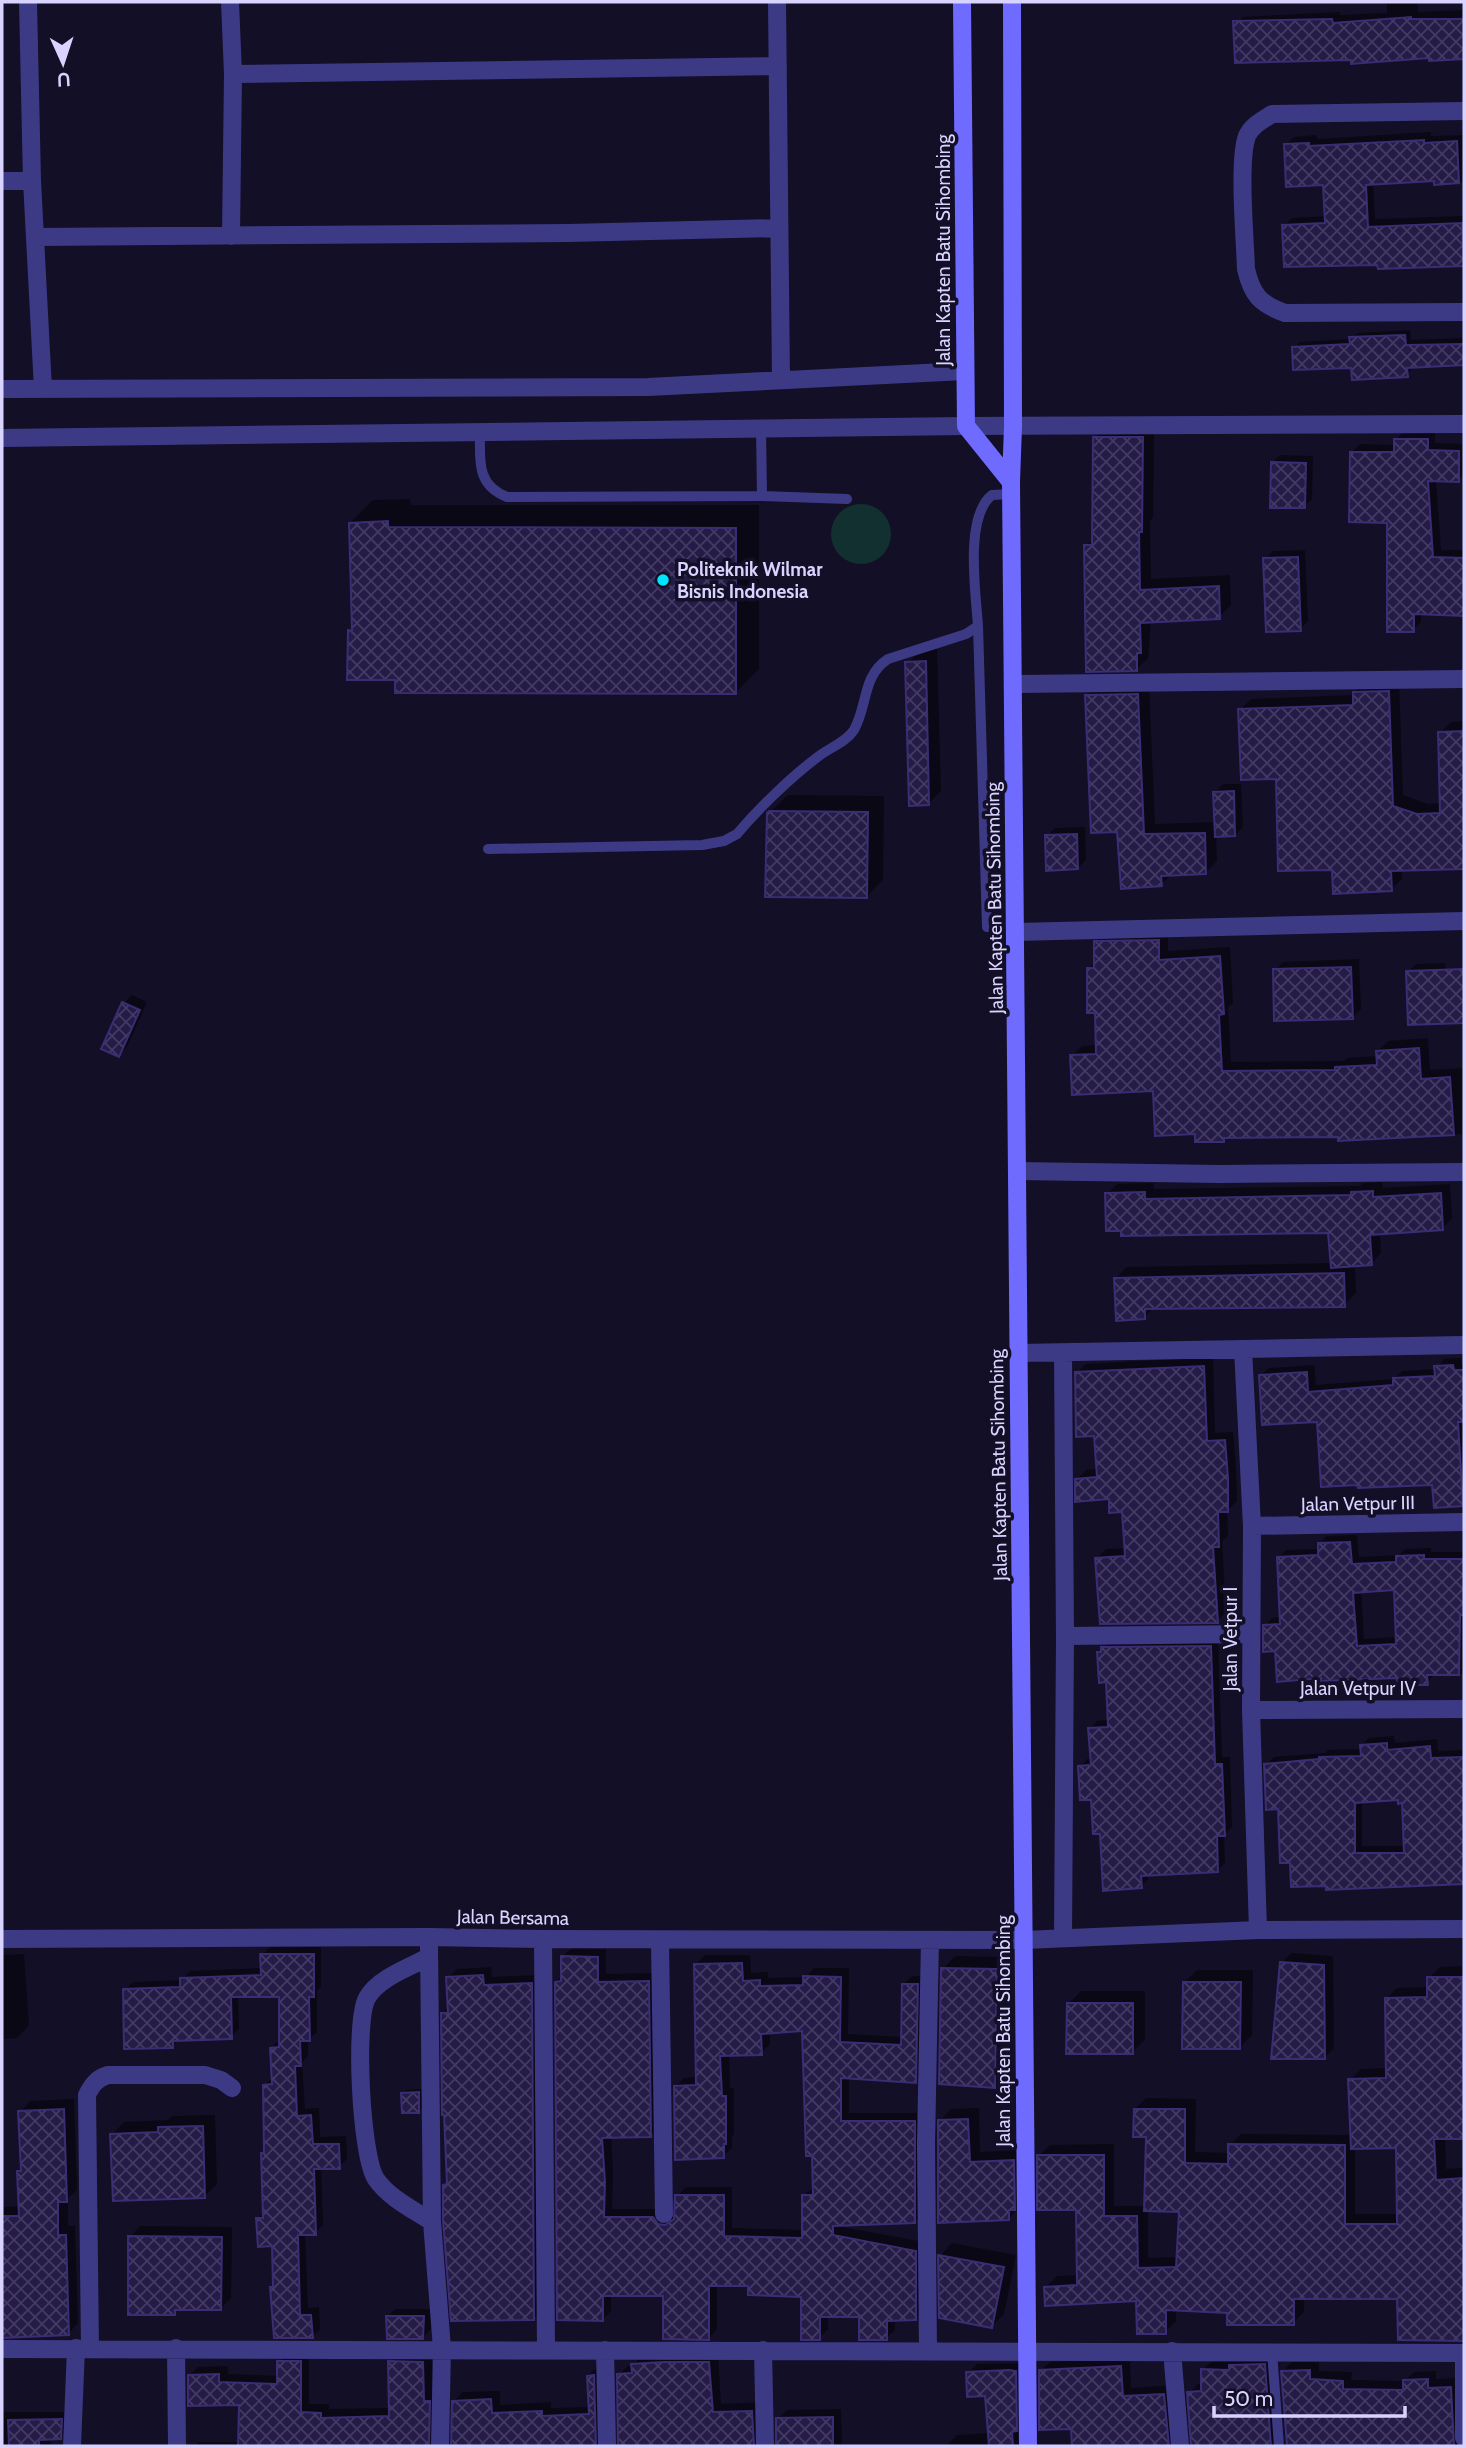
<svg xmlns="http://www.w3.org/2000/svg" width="1466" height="2448" font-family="Cabin,sans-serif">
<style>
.green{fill:#12302f}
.shadow{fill:#0007;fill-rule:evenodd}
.building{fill:url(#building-cross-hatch);stroke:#3b2d73;stroke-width:2;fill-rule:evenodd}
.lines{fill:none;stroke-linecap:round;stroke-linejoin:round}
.lane{stroke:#3d3a85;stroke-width:10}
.street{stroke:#3d3a85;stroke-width:18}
.secondary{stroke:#6f6bff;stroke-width:18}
.poi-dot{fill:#00e5ff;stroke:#130f26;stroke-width:2.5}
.labels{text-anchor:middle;stroke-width:7;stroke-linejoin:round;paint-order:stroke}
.street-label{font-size:19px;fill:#d9d4ff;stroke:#130f26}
.poi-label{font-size:19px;font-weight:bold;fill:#d9d4ff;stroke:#130f26;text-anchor:start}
</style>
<defs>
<pattern id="building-cross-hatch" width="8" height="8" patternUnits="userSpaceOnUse" patternTransform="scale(1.75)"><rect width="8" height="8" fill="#241b47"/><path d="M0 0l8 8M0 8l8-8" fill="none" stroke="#433b63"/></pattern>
</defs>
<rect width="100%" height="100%" fill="#130f26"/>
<path class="green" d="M831 534a30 30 0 1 1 60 0a30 30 0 1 1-60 0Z"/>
<path class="shadow" d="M1387 2H1418V12L1464 10V57L1353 58 1235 25 1243 17 1340 12V15L1387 13Z
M1431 132V136L1464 135V182L1436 183V179L1373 183 1375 219 1464 216V264L1379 263 1284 226 1292 218 1327 216 1325 183 1286 145 1294 137 1316 135 1317 139Z
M1410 330 1411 340 1464 338V364L1412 366V369L1407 375 1353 366 1294 348 1300 342 1351 339 1357 333Z
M1107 426H1154L1153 518 1150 521 1151 579 1230 575 1231 605 1219 617 1151 621 1148 658 1137 669 1086 546 1094 538 1095 438Z
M1403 432H1435V443L1464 444V474L1458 480H1436L1441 550H1464V614L1421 612V622L1413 630 1388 521 1352 452 1360 444 1396 445V440Z
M1280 455 1313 456 1312 499 1304 507 1272 463Z
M410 499 411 505H759V669L736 692 397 678 350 631 354 627 350 523 373 500Z
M1305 550 1308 621 1300 630 1265 559 1273 551Z
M937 649 941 791 929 803 909 662 921 650Z
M1399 681 1403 795 1428 804 1441 803 1440 733 1451 722 1464 721V867L1402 869V879L1391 889 1334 868 1278 777 1240 710 1251 699 1355 695 1354 692 1365 682Z
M1098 684H1149L1155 824 1216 822 1215 793 1223 784H1241L1243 827 1235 835H1216L1217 861 1206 872 1172 874 1161 884 1119 830 1087 695Z
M788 795 884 796 883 880 866 897 768 814Z
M1085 827 1086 860 1078 868 1047 836 1055 828Z
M1168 931V951L1230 947 1233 1003 1228 1007 1231 1062 1344 1061 1347 1058 1378 1056V1051L1388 1041 1428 1038 1430 1070 1464 1068V1134L1340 1139V1135L1227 1136 1223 1140 1196 1132 1154 1089 1072 1056 1082 1046 1098 1045 1097 1011 1088 969 1096 962 1095 942 1106 932Z
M1359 959 1361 1009 1353 1017 1275 970 1283 962Z
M1445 963 1447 1014 1408 972 1416 964Z
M132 995 147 1002 127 1047 119 1055 103 1048 124 1003Z
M1382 1182 1383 1188 1450 1184 1452 1218 1442 1229 1380 1232 1381 1253 1371 1264 1355 1265 1356 1293 1344 1305 1154 1308 1144 1317 1116 1278 1127 1267 1332 1263 1329 1231 1107 1194 1117 1184 1154 1183V1189L1360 1186 1363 1183Z
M1213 1357 1215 1433 1233 1432 1236 1468 1237 1501 1227 1511 1228 1536 1222 1541 1226 1612 1217 1621 1097 1558 1106 1549 1126 1548 1124 1510 1110 1497 1077 1479 1086 1470 1098 1469 1096 1434 1076 1373 1086 1364Z
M1461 1358V1363H1464L1463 1504 1434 1483 1319 1420 1261 1375 1269 1368 1314 1365 1316 1385 1394 1379 1402 1371 1436 1369 1444 1359Z
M1357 1535 1359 1557 1399 1555 1405 1549 1431 1548V1552H1464V1674L1435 1673 1427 1683 1398 1676H1323L1276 1650 1265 1626 1272 1618 1282 1617 1278 1558 1286 1550 1320 1549 1319 1544 1327 1536ZM1396 1588 1397 1637 1364 1639 1361 1590Z
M1218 1639 1222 1757H1230L1232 1827 1224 1835 1225 1863 1217 1871 1148 1874V1879L1141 1886 1101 1832 1093 1798 1080 1767 1087 1759H1092L1090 1729 1097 1721 1109 1720 1108 1681 1099 1653 1111 1640Z
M1394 1736 1395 1743 1437 1739 1438 1751 1464 1750V1882L1328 1888V1884L1292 1861 1280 1807 1266 1765 1274 1757 1325 1753 1328 1750 1362 1749V1745L1369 1738ZM1400 1798 1404 1802 1406 1846H1362V1800Z
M270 1947H321V1987L317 1991V2032L308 2040V2056L302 2063 305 2109 319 2108 320 2137 346 2136 347 2159 339 2167H321L323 2225 315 2233H305L308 2308 319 2307 320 2329 312 2337 272 2288 275 2285 273 2244 257 2219 265 2212 263 2154 266 2151 265 2085 273 2077 271 2048 279 2040 281 1995H238L239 2029 231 2037 179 2039 172 2046 125 1990 133 1982 182 1980 190 1971 262 1968V1955Z
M572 1948 606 1949V1974L657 1973 660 2126 651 2135 611 2136 613 2172 612 2209H662L667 2215 676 2218 677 2196 686 2187H732V2228L803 2230V2195L815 2187 803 2030 770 2031V2044L761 2053 729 2054 730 2088H734V2134L732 2136V2148L723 2156 675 2087 684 2078 698 2077 696 1964 705 1955H750L751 1973 768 1972V1978L806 1977 814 1968H849L848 2034 903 2037V1985L912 1976H926L924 2072 915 2081 849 2077V2113H923V2213L915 2222 837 2226 924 2242V2309L916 2318 895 2319V2330L886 2338 860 2315H828V2329L819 2338 803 2295 750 2285 717 2284V2329L709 2338 665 2294 611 2295V2311L603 2319 556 1982 562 1976 563 1956Z
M1292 1953 1333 1956 1334 2048 1325 2057 1282 1962Z
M24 1954 29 2025 17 2038 2 2039V1955Z
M955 1956 1009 1957 1007 2074 995 2086 943 1969Z
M1464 1966V2137H1445L1446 2169 1464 2168V2339H1399L1398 2297 1304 2298V2312L1293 2323 1229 2311 1176 2309V2321L1165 2332 1138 2299 1046 2287 1057 2276 1079 2275 1078 2208 1039 2156 1050 2145 1114 2144V2206H1146L1148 2135 1135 2109 1146 2098 1196 2099 1195 2152 1230 2153V2145L1241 2134 1352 2135 1350 2080 1361 2069 1388 2068 1386 1999 1397 1988 1429 1987V1978L1440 1967ZM1397 2146 1399 2214H1355V2147ZM1148 2210H1180L1179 2257 1148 2258Z
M491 1967 492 1977 540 1975 543 2310 534 2319 445 2185 449 2182 443 2013 449 2007 448 1978 457 1969Z
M1197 1970H1253L1252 2035 1240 2047 1184 1983Z
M1081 1991H1145V2040L1132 2052 1069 2003Z
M422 2089V2108L419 2111 403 2093 406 2090Z
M74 2099 77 2190 68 2198V2226H75L78 2323 68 2334 2 2336V2207L20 2206 19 2172 22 2169 20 2112 30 2101Z
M979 2108 980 2152 1025 2150 1020 2207 1009 2218 940 2121 951 2109Z
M215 2115 217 2184 204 2197 112 2135 124 2122 168 2120 172 2116Z
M140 2226 232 2227 231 2298 220 2309 179 2308 174 2313 130 2237Z
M952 2243 1016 2255 1004 2314 992 2326 940 2256Z
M395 2309H431V2329L423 2337 387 2317Z
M288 2353H309V2404H329V2409L391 2408 390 2362 399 2353H432L433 2393 442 2446H195L199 2442H240V2403L189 2376 198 2367 228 2366V2374L279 2376V2362Z
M718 2354 721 2404 760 2402 768 2446H620L619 2375 628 2366H633L642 2355Z
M1274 2356 1280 2437 1286 2445H1288L1283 2371 1292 2362 1319 2361V2371L1352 2372 1351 2380 1405 2381 1414 2372 1436 2371V2379L1460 2378 1464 2446H1193L1189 2393 1198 2384 1203 2383V2370L1212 2361H1235L1240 2357Z
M1130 2357 1131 2388 1173 2385 1185 2446H1073V2427L1040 2371 1050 2362Z
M1025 2363 1022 2446H920L947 2445 957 2435 990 2433 986 2394 968 2373 977 2364Z
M597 2367 609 2446H453L454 2401 463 2392 500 2391V2405L551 2402V2408L590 2407 588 2376Z
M841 2409 842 2446H777L778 2419 787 2410Z
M2 2412H68V2430L60 2438H51V2446H2Z"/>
<path class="building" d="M1411 17V19H1464V59L1429 61V58L1351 64V60L1235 63 1233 21 1332 19 1333 23Z
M1424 140V143L1457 141 1459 183 1434 185V181L1366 185 1368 227 1462 223 1464 266 1378 269 1377 265 1284 267 1282 225 1325 223 1323 185 1286 187 1284 144 1309 143V146Z
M1405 335 1406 345 1464 344V365L1407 368 1408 377 1352 380 1351 368 1293 370 1292 347 1350 344 1349 337Z
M1093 437H1143L1142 532H1139L1140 590 1219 586 1220 619 1140 623 1141 653H1137V671L1086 672 1084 545H1092Z
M1394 439H1428V450L1459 451V482L1428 481 1433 557 1464 558V616L1414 614V632H1387V523L1349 522 1350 452H1394Z
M1271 462 1306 463 1305 508H1270Z
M388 521V527L736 528V694L395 693V680H347L348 630 352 631 349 523Z
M1298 557 1301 631 1266 632 1263 558Z
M926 661 929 805 909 806 905 662Z
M1389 691 1393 806 1417 814 1440 813 1438 732 1464 731V869L1391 871 1392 891 1333 894 1332 870 1278 871 1276 779 1241 780 1238 709 1353 705V692Z
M1138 694 1144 834 1205 833 1206 874 1161 876 1162 886 1121 889 1117 832 1091 833 1085 695Z
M1234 791 1235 836 1215 837 1213 792Z
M769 811 868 812 867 898 765 897 767 813Z
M1077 834 1078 869 1046 871 1045 835Z
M1159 940V960L1220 956 1224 1014 1219 1015 1222 1071 1335 1070V1067L1377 1065 1376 1051 1419 1048 1421 1079 1450 1077 1454 1135 1338 1141V1137L1224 1138V1142H1195V1134L1155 1136 1153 1091 1072 1095 1070 1055 1096 1054 1095 1013H1087V968H1094V941Z
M1351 967 1353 1019 1274 1021 1273 969Z
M1464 969V1023L1408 1025 1406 971Z
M122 1002 140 1010 119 1057 101 1049Z
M1373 1191V1197L1441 1193 1443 1230 1370 1235 1372 1265 1331 1268 1328 1233 1121 1236V1231H1106L1105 1193 1145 1192V1199L1351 1195V1192Z
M1344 1273 1345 1307 1145 1309V1319L1116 1321 1114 1278Z
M1453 1365 1454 1370H1464V1422H1458L1463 1506 1434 1508 1432 1485 1358 1488 1357 1485 1321 1487 1317 1422 1262 1425 1259 1375 1307 1372 1308 1392 1393 1385V1378L1435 1376 1434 1366Z
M1204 1366 1207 1441 1225 1440 1228 1478V1512H1218L1219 1547H1213L1218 1623 1100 1624 1095 1558 1125 1556 1122 1512 1109 1513V1499L1075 1502V1479L1097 1477 1094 1436 1076 1437 1075 1372Z
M1350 1542 1352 1564 1396 1562V1556L1424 1555V1559H1464V1615H1460L1459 1675H1427L1428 1685H1397V1678L1321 1681V1678L1277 1682 1275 1651 1263 1652V1625L1280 1624 1277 1557 1318 1555V1543ZM1394 1590 1396 1644 1357 1646 1353 1593Z
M1211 1646 1215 1764H1222L1225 1836H1217L1218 1872 1141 1876 1142 1888 1103 1891 1100 1834H1093L1091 1800H1080L1078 1766 1091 1765 1088 1728 1108 1727 1106 1682 1099 1683 1097 1652H1101V1647Z
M1387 1743V1750L1430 1746 1431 1758 1464 1757V1884L1326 1890V1886L1291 1887 1290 1863H1280L1278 1809 1266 1810 1264 1764 1319 1759V1757L1361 1756 1360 1745ZM1398 1800V1804L1402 1803 1404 1853H1355V1803Z
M260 1954H314V1997H309L310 2041H300L301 2066H295L297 2116 311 2115 313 2144H339L340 2169H314L316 2235H298L300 2315H311L313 2338H274L270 2287H273L272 2246 258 2247 256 2218H263L261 2153H264L263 2085 272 2084 270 2048 279 2047V1997H231L232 2039 173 2041V2048L124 2049 123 1989 180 1987V1978L261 1975Z
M561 1956 598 1957V1982L649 1981 651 2137 602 2138 605 2182 604 2217H653L658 2224 665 2225 674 2219 675 2195H724V2236L802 2238V2195H813L812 2156H806L802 2031 761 2034 762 2055 720 2056 722 2096H726V2144H724V2158L675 2160 674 2086 696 2085 694 1964 742 1963 743 1981 760 1980V1986L803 1985V1976L841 1977 840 2042 901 2045 902 1984H918L916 2083 841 2078V2121H915V2223L833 2226V2235L916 2251V2320L887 2321V2340H859V2317H820V2340H801V2297L748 2295V2286H709V2340L663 2339V2296H603V2321L557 2320 555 1982 561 1981Z
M1280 1962 1324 1965 1325 2059H1271Z
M941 1968 997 1969 995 2088 939 2084Z
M483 1975 484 1985 532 1983 534 2320 451 2321 443 2221V2185L447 2184 444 2115H442L441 2013H448L446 1977Z
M1427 1977H1462L1464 2139H1434L1436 2180 1464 2178V2341L1398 2340 1397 2299H1294V2325H1227V2313L1166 2310V2334H1137L1136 2301 1045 2306 1044 2287 1077 2285 1076 2210H1037V2155H1104V2216H1137L1138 2268 1176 2267 1179 2212 1144 2211 1146 2137H1133L1134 2109H1185V2163L1228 2164V2144L1345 2145V2224H1397L1396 2148 1351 2149 1348 2079 1386 2078 1385 1998 1427 1997Z
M1183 1982H1241L1240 2049H1182Z
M1067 2003H1133V2054H1066Z
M419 2092V2113H402L401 2093Z
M64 2109 67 2202H58V2235H66L69 2335 2 2338V2216H19L17 2171H21L18 2111Z
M968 2119 970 2162 1014 2160 1015 2210H1009V2220L938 2223V2120Z
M203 2126 205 2198 113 2201 110 2134 158 2132V2127Z
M128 2236 222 2237 221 2310H175V2315H128Z
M938 2255 1004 2267 992 2328 939 2318Z
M386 2316H424L423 2339H387Z
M277 2361H301V2412L321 2413V2418L389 2416 388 2361 423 2362 424 2401H430L429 2446H238L239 2405 188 2406V2375L219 2374V2382L277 2384Z
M664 2362H709L713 2412 752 2411 754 2446H618L617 2374 632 2373 631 2364Z
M1265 2364 1271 2446H1191L1187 2392 1201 2391V2369L1229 2370V2365Z
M1121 2366 1123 2396 1164 2394 1169 2446H1072L1071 2429 1039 2430V2370Z
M1009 2370 1016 2371 1017 2431 1012 2432 1013 2446H989L985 2396 967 2397 966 2372Z
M1310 2370V2379L1343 2381V2389L1403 2390V2380L1428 2379V2388L1451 2387 1454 2446 1287 2445 1281 2371Z
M594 2375 596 2446H451L452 2401 491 2399 492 2413 542 2411V2416L589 2414 587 2376Z
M833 2417V2446H776V2418Z
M62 2419 61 2439 39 2440V2446H9L8 2420Z"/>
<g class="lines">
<path class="lane" d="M761 428 762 496
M480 432C480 460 476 485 507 497L762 496 847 499
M978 626 987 927
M488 849 702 845 724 841 737 834C759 808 792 776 819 756 831 747 846 742 854 730 868 705 862 676 888 659L966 634 978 626C976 594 964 517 992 495L1011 494
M1272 2352 1279 2446"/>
<path class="street" d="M28 2 32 181 43 389
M230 2 233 74 231 236
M777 2 781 380
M233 74 778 66
M1464 111 1272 114C1263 120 1252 125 1247 136 1238 160 1245 239 1246 269 1252 295 1260 304 1285 313L1464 312
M2 181H32
M36 237 569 233 779 228
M2 389 648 387 964 371
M2 438 966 426 1464 424
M1013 684 1464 679
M1015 932 1464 921
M1017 1171 1219 1174 1464 1172
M1243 1349 1252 1526 1251 1710 1258 1930
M1018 1353 1464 1345
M1063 1353 1065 1636 1063 1938
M1252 1526 1464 1522
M1065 1636 1251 1634
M1251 1710 1464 1709
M2 1939 429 1937 543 1939 1024 1940 1258 1930 1464 1929
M543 1939 546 2350
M660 1940 664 2214
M429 1947 432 2222
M429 1957C410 1967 378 1978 367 1998 354 2021 361 2157 376 2179 389 2198 414 2210 432 2222L442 2348 440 2446
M176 2348 177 2446
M2 2349 1464 2353
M90 2349 87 2095C92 2085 97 2078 108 2075H205L221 2080 232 2088
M605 2350 607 2446
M763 2350 765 2446
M928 2350 926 2144 930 1940
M1172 2351 1180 2446
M1464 2353V2438
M72 2446 76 2348"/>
<path class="secondary" d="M962 2 966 426 1011 482
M1012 2 1013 426 1011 482 1028 2446"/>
</g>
<circle class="poi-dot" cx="663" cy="580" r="7"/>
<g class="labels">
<g class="street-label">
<text transform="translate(943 250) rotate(-90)" y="7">Jalan Kapten Batu Sihombing</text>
<text transform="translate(994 898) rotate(-91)" y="7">Jalan Kapten Batu Sihombing</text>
<text transform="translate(998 1465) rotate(-91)" y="7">Jalan Kapten Batu Sihombing</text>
<text transform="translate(1358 1503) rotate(-1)" y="7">Jalan Vetpur III</text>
<text transform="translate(1230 1639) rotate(-90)" y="7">Jalan Vetpur I</text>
<text x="1358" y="1695">Jalan Vetpur IV</text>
<text transform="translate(513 1917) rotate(1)" y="7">Jalan Bersama</text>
<text transform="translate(1003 2031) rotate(-90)" y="7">Jalan Kapten Batu Sihombing</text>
</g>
<g class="poi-label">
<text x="677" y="576">Politeknik Wilmar<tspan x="677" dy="22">Bisnis Indonesia</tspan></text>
</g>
</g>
<rect width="1466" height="2448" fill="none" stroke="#d9d4ff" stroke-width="7"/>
<g transform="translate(63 63) rotate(177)" stroke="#130f26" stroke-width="5" paint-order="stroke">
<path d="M0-5L12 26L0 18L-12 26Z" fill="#d9d4ff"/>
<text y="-10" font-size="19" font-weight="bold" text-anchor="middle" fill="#d9d4ff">U</text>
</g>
<path d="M1214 2406v10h191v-10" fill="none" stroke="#d9d4ff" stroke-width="3.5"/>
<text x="1224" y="2406" font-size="21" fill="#d9d4ff" stroke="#130f26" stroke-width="5" paint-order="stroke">50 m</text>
</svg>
